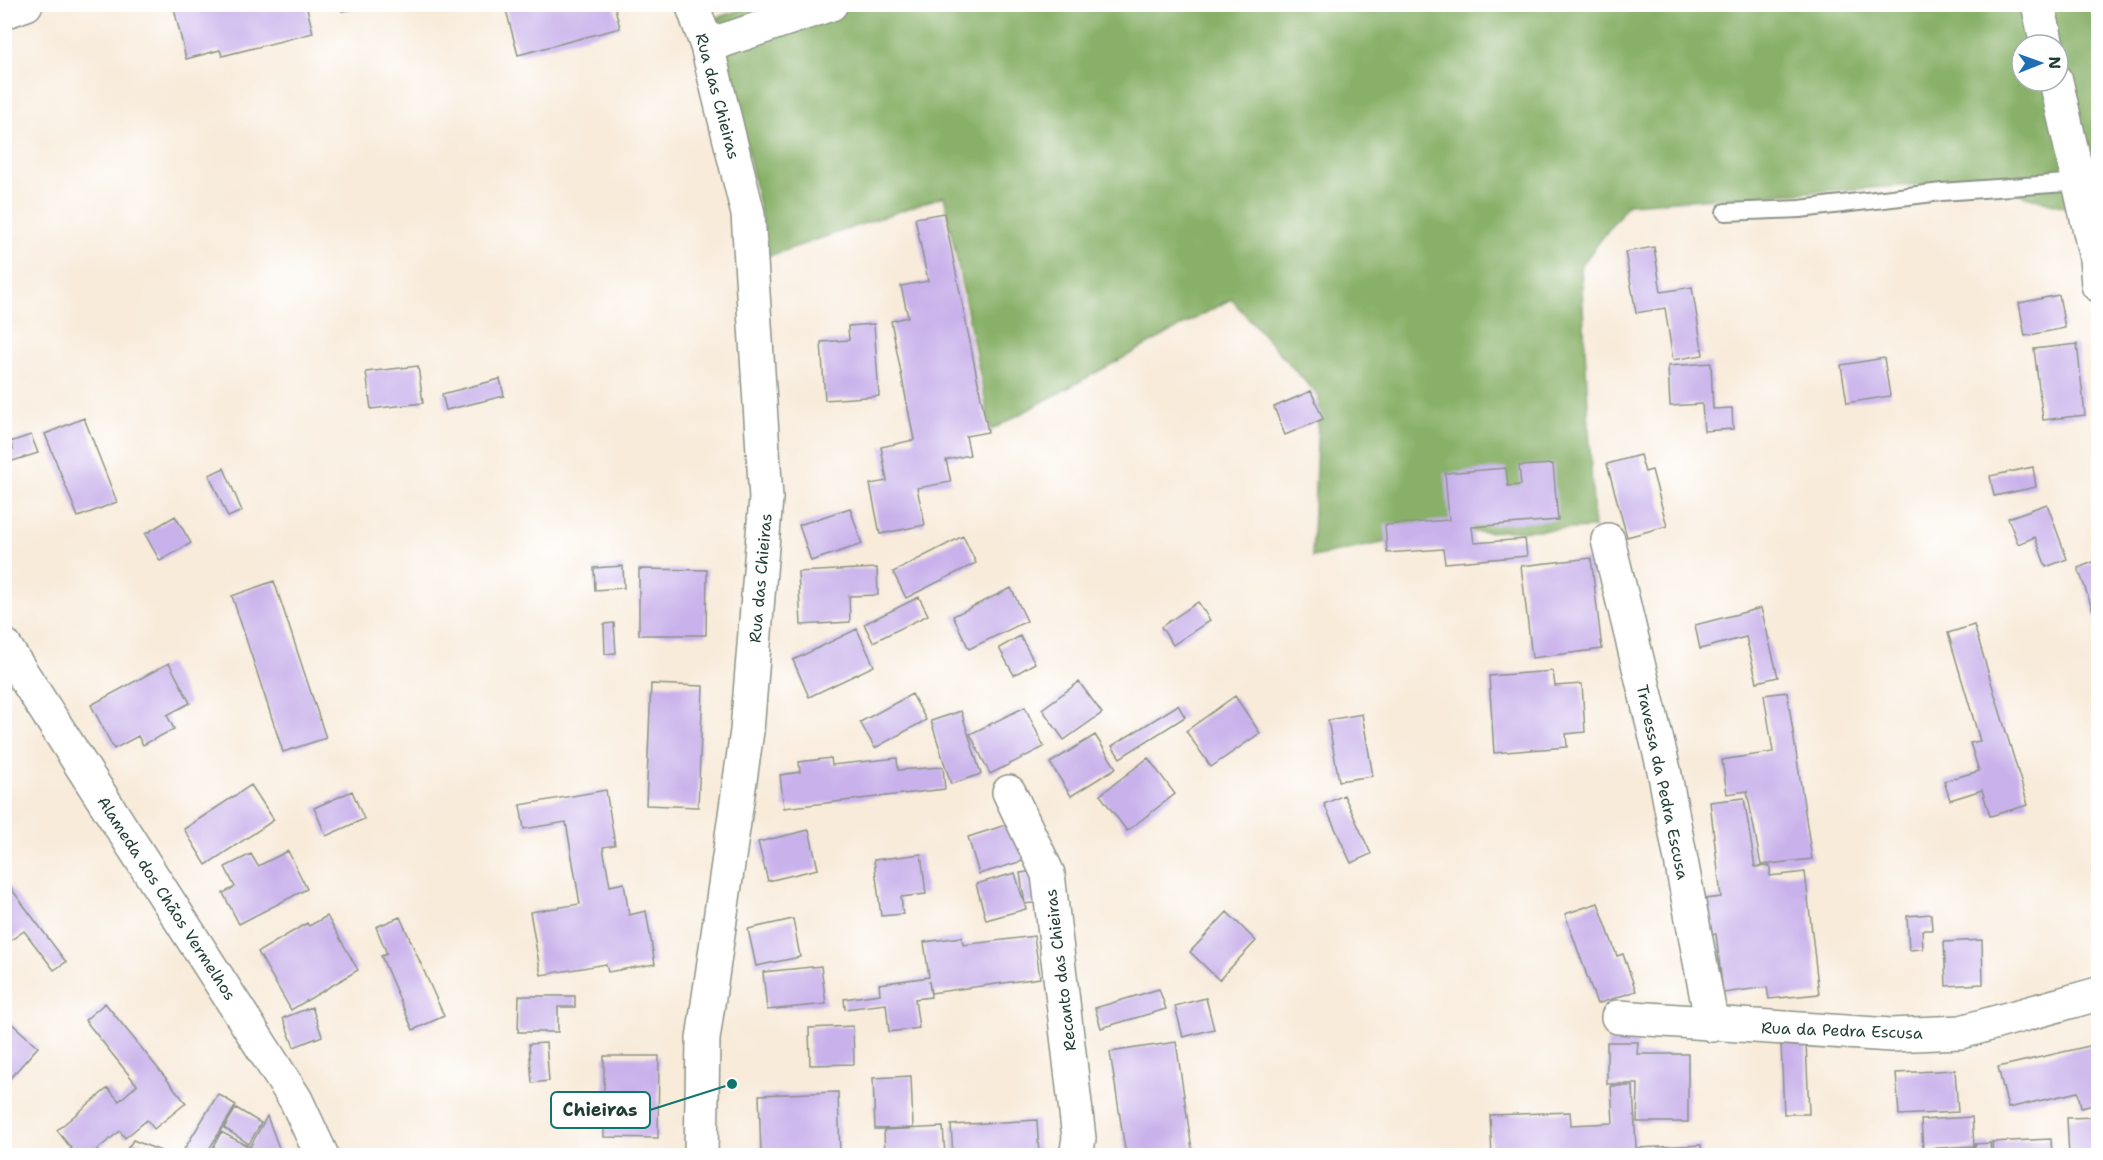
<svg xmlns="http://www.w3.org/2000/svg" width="2103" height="1160" font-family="'Shantell Sans',sans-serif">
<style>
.forest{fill:#88b067;stroke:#54764e;stroke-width:1.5;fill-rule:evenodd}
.building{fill:#c9b2eb}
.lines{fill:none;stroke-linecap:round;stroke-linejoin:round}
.service-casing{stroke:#8c9487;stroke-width:20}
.minor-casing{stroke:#8c9487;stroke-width:36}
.service{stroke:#fff;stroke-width:16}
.minor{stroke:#fff;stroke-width:33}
.labels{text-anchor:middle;stroke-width:4.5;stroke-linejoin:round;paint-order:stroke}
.street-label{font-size:16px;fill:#1f3d34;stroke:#fff}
.leader{fill:none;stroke:#0f766e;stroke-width:2}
.callout-dot{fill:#0f766e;stroke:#fff;stroke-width:2}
.callout{fill:#fff;stroke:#0f766e;stroke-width:2}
.callout-label{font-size:18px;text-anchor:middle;font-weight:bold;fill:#1f3d34}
</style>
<rect width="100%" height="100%" fill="#fff"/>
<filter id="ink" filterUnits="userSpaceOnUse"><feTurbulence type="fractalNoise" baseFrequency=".0167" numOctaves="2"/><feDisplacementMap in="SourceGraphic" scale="12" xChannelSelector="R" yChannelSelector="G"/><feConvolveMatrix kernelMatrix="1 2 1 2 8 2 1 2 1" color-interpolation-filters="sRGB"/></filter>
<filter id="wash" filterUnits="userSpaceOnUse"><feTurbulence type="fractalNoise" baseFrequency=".008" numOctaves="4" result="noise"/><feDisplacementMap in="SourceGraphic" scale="24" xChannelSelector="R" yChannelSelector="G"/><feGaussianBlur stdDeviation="1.35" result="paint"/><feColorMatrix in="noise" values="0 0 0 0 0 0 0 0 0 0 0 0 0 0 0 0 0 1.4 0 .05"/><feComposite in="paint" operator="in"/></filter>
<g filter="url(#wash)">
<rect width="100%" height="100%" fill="#f8ebda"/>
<path class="forest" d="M759 4 2098 5V217L1975 181 1628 204 1581 266 1594 528 1427 534 1312 557 1319 397 1231 299 991 430 944 196 769 256 746 141 712 19ZM2022 45H2058V81H2022Z"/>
<g id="blocks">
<path class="building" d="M173 4H306L313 33 222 56 220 50 186 59Z
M341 4H366V5L342 11Z
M528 4H614L620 28 518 55 506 10Z
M944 213 988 432 966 436 970 455 946 460 951 482 917 488 925 525 880 534 870 484 887 481 881 447 914 440 891 321 908 317 901 286 928 281 915 218Z
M1654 247 1661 292 1692 287 1703 355 1673 360 1665 308 1636 313 1625 252Z
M2059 295 2065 328 2025 336 2019 303Z
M874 324 879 396 825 400 821 342 849 340 848 326Z
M2077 344 2085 415 2043 420 2034 349Z
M1884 358 1890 396 1847 403 1841 365Z
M1711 363 1713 409 1732 408 1733 429 1704 431 1702 404 1670 406 1668 366Z
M418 366 423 403 371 409 366 372Z
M500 379 504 396 446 410 442 394Z
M1311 391 1323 419 1285 435 1274 407Z
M84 418 117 502 78 517 45 434Z
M31 435 38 453 6 463 4 452 13 449 10 442Z
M1640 455 1645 472 1652 470 1667 526 1627 537 1607 464Z
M1553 464 1558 520 1472 527 1474 543 1525 539 1527 556 1445 563 1443 549 1387 553 1385 525 1449 520 1445 473 1506 468 1508 486 1521 485 1519 466Z
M2033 467 2036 487 1994 496 1990 476Z
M224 468 242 511 228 517 209 475Z
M2047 504 2067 559 2046 567 2035 537 2018 544 2008 518Z
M850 508 862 544 811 561 799 525Z
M175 516 191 543 160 561 145 534Z
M963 536 976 563 906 598 893 572Z
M1591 558 1602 649 1532 658 1521 566Z
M2098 560V625L2078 568Z
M623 566 624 588 595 590 594 568Z
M877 568 878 595 849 596 850 622 801 625 798 572Z
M639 569 707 570 706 635H639Z
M274 581 326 738 283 752 232 596Z
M1011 588 1027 621 969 649 953 616Z
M919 597 928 615 873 642 864 624Z
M1198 602 1210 620 1173 645 1161 627Z
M1761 608 1778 677 1757 682 1746 637 1700 649 1695 625Z
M614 623 616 653 605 654 604 624Z
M1974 625 2028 805 1990 816 1982 790 1950 800 1944 781 1979 771 1970 743 1980 741 1948 633Z
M857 629 874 666 809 697 793 660Z
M1020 636 1035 663 1014 675 999 648Z
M169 663 190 703 167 715 174 729 143 745 138 736 114 749 91 705Z
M1553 671 1555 686 1582 684 1585 732 1566 734 1567 747 1494 753 1489 676Z
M1079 682 1102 713 1064 740 1042 709Z
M651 684 703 686 698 807 646 805Z
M1787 692 1812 859 1761 865 1747 791 1727 794 1722 760 1773 752 1764 695Z
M912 694 926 720 875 748 860 722Z
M1235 696 1260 733 1211 767 1186 731Z
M1178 705 1185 717 1120 758 1112 746Z
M1025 707 1044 747 990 774 970 734Z
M961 711 981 774 951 784 931 721Z
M1362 714 1373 776 1339 781 1328 720Z
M1095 735 1116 768 1071 796 1050 763Z
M831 758 832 765 897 758 898 770 943 767 945 789 784 808 780 775 800 772 799 762Z
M1148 758 1175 794 1127 831 1100 795Z
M251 785 274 820 206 865 184 829Z
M606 790 615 845 603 847 610 886 624 883 629 915 646 911 655 964 608 972 606 964 541 975 530 912 580 904 566 822 524 829 520 805Z
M352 791 364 819 326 836 314 808Z
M1344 795 1371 854 1351 863 1324 804Z
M1744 798 1755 867 1770 866V876L1805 872 1819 994 1769 999 1767 987 1723 993 1716 934 1702 936 1697 900 1721 897 1710 802Z
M1015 822 1026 860 979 874 968 837Z
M809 830 818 869 768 881 758 842Z
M288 851 307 889 239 924 223 893 235 887 225 867 251 854 258 866Z
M921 854 926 894 901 897 903 914 881 916 874 860Z
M1035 871 1040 902 1025 904 1020 873Z
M1015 873 1026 909 986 920 976 884Z
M4 879 66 962 54 970 24 931 4 945Z
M1598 903 1617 956 1623 954 1636 991 1597 1004 1565 914Z
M1227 912 1256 941 1219 980 1190 952Z
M1931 914 1932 930H1922L1923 949 1909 950 1907 916Z
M327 916 358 970 291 1010 258 952 307 923 309 926Z
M400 917 444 1016 413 1030 381 956 387 954 376 927Z
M793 919 800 957 756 966 748 929Z
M1034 936 1040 978 931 993 929 981 931 997 915 999 919 1028 889 1032 886 1004 845 1009 844 999 880 994 879 984 929 977 924 942 962 937 963 945Z
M1982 940 1983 984 1946 986 1944 942Z
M821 966 826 1004 767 1010 763 972Z
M1159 989 1166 1009 1101 1028 1095 1008Z
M519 996H575V1007H558V1032H518Z
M1206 998 1214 1029 1183 1037 1175 1006Z
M105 1003 186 1103 154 1129 147 1120 125 1138 120 1131 89 1156H77L57 1130 108 1088 119 1101 137 1085 85 1020Z
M312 1007 322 1036 294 1047 283 1018Z
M9 1021 38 1047 4 1085V1026Z
M853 1026 854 1064 810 1065 809 1028Z
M1806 1041 1809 1114H1784L1781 1042Z
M1176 1042 1193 1156H1126L1110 1052Z
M1607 1042H1638L1637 1054H1688V1122H1637L1638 1084H1607Z
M546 1043 549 1081 532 1083 529 1044Z
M2098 1044V1104L2081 1108 2078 1092 2008 1108 1998 1067Z
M604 1056H659L658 1138 604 1137Z
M1955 1070 1958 1112 1899 1115 1896 1073Z
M911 1076 913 1128 875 1129 873 1078Z
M1611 1086H1633L1636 1148 1701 1145 1702 1156H1492L1490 1115 1570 1112 1571 1125 1613 1123Z
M838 1092 840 1156H761L759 1095Z
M218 1094 236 1105 205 1156H180Z
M236 1108 261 1123 249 1144 224 1128Z
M267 1116 282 1156H209L221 1132 250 1147Z
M1972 1117 1974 1146 1923 1149 1921 1120Z
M2098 1117V1156H2069L2067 1118Z
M1037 1120 1039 1156H953L951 1125Z
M943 1127 945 1156H885L884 1130Z
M2051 1139 2052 1156H1993L1992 1142Z
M133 1140 171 1155V1156H123Z
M1990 1143 1991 1156H1951V1151L1975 1148V1144Z"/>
</g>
</g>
<g filter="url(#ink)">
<use href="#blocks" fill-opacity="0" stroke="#8c9487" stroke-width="1.5"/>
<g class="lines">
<defs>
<path id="service" d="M1725 212 1800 209 1942 192 2079 182"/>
<path id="minor" d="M692 4 707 46 748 214 766 498 747 731 703 1039 701 1156
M2038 4 2047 45
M4 12 26 4
M707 46 831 4
M2056 81 2096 258 2098 285
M1608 540 1664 770 1712 1025
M4 645 296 1100 322 1156
M1009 792 1048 874 1079 1138 1076 1156
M1618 1017 1891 1035 1961 1032 2098 994"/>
</defs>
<use href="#service" class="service-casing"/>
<use href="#minor" class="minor-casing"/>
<use href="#service" class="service"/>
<use href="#minor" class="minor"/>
</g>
</g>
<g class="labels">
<g class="street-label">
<text transform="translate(718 96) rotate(75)" y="6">Rua das Chieiras</text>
<text transform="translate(760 578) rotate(-85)" y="6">Rua das Chieiras</text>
<text transform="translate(1663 782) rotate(78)" y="6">Travessa da Pedra Escusa</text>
<text transform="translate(167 898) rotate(57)" y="6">Alameda dos Chãos Vermelhos</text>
<text transform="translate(1060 970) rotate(-97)" y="6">Recanto das Chieiras</text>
<text transform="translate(1842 1030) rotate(2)" y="6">Rua da Pedra Escusa</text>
</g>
</g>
<path class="leader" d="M732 1084L650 1110"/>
<circle class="callout-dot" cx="732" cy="1084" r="6"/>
<rect class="callout" x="551" y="1092" width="99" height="36" rx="6"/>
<g class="callout-label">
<text x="600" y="1116">Chieiras</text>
</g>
<rect width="2103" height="1160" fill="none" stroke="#fff" stroke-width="24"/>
<g transform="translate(2040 63) rotate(89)"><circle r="28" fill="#ffffff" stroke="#a5b1ae" stroke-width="1.5"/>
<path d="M0-4.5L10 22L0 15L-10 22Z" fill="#1f6fb2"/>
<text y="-9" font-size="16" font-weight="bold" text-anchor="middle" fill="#1f3d34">N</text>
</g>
</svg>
